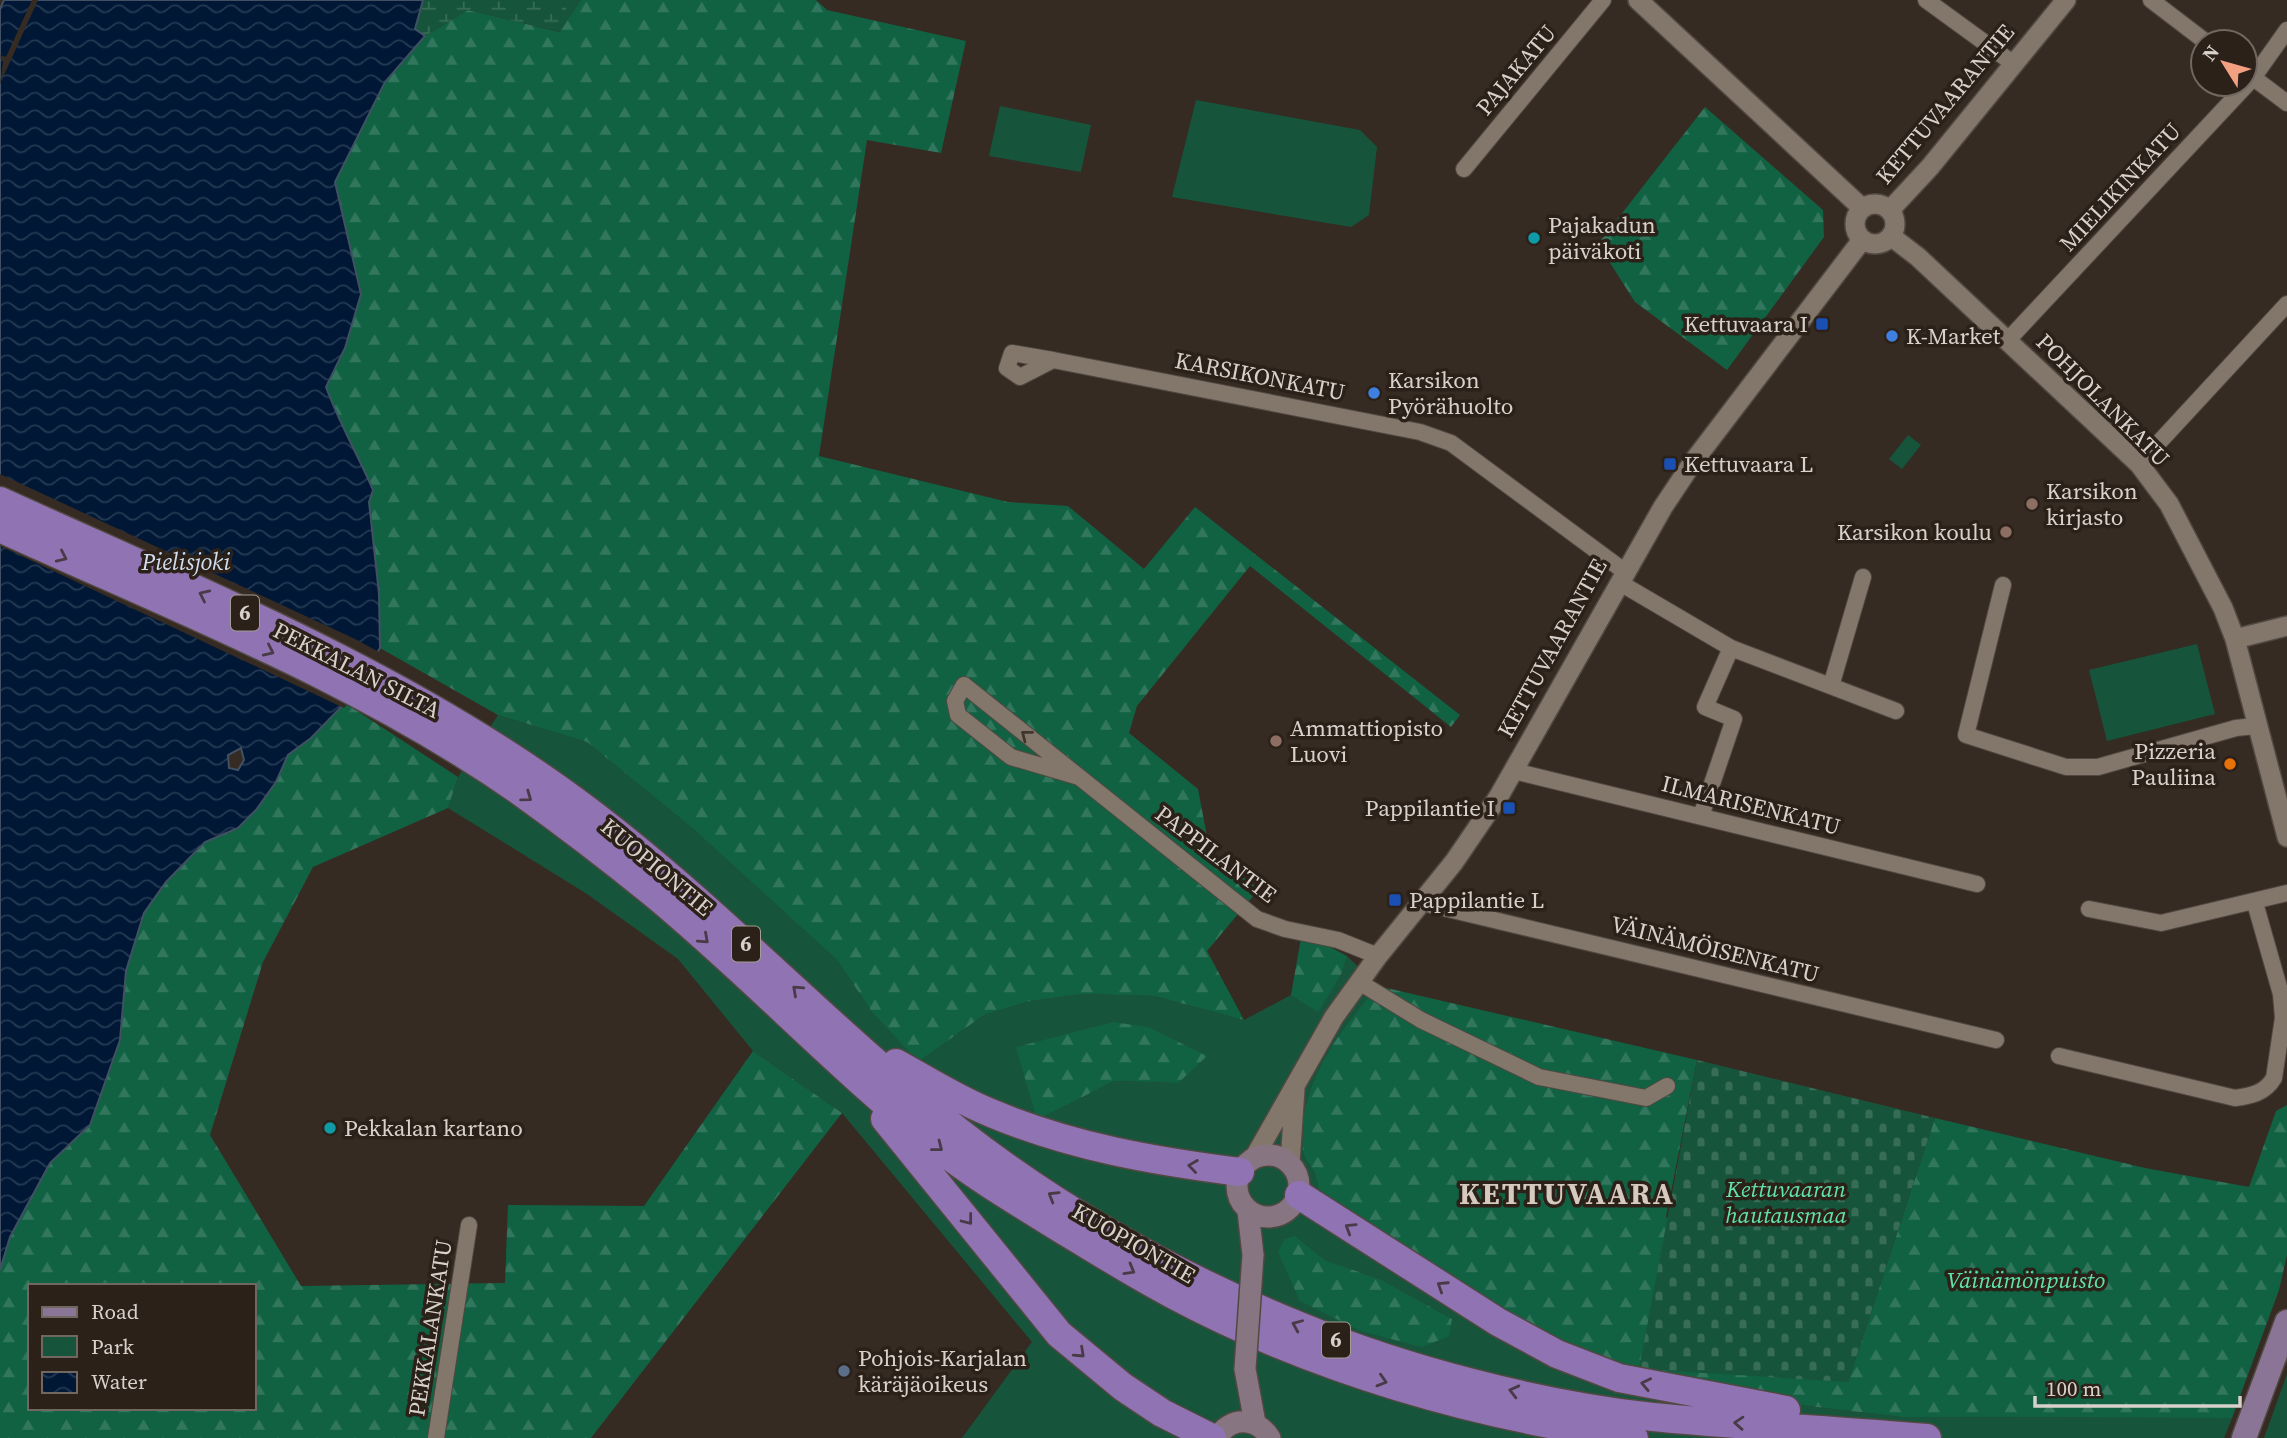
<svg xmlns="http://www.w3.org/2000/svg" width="2287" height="1438" font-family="'Source Serif 4',serif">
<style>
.green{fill:#16553c;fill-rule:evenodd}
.forest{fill:url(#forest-firs);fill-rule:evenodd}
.wetland{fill:url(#wetland-marsh)}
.cemetery{fill:url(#cemetery-stones)}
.water{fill:url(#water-waves);stroke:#415063;stroke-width:2;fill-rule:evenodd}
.pier{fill:#352b22}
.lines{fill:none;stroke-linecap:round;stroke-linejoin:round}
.minor-casing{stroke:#514841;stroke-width:18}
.tertiary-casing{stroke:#514841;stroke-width:22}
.secondary-casing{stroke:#514841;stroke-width:24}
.primary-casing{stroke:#514841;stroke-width:27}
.motorway-casing{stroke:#514841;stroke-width:31}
.minor{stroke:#83776c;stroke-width:16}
.tertiary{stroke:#83776c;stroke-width:19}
.secondary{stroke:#877681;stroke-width:21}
.primary{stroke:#8a7596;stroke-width:24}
.motorway{stroke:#8f73b2;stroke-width:28}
.secondary-bridge-casing{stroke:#514841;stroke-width:24;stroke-linecap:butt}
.secondary-bridge{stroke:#877681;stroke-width:21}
.oneway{stroke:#493a47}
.oneway2{stroke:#41362e}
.culture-dot{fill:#0f9aa8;stroke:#2b2119;stroke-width:2.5}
.transit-dot{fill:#1a4fb4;stroke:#2b2119;stroke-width:2.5}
.shop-dot{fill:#3f7fe0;stroke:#2b2119;stroke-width:2.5}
.education-dot{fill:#8d6e63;stroke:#2b2119;stroke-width:2.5}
.food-dot{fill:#e8710a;stroke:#2b2119;stroke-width:2.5}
.service-dot{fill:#5c6f8a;stroke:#2b2119;stroke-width:2.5}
.labels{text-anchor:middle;stroke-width:7;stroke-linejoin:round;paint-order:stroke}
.shield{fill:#2b2119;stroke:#a49c96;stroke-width:2}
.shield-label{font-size:21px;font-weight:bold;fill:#d8d1cb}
.street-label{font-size:23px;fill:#d8d1cb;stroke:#2b2119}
.poi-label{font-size:23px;fill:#d8d1cb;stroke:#2b2119;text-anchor:start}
.park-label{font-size:23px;font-style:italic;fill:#60e4ab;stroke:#2b2119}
.water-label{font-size:24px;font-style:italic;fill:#cfddef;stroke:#2b2119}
.district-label{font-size:30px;font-weight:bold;letter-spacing:2px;fill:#d6c9bd;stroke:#2b2119}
</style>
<defs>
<pattern id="forest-firs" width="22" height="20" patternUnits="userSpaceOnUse" patternTransform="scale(1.75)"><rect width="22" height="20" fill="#106243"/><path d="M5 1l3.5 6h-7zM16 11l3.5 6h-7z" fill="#32775d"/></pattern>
<pattern id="wetland-marsh" width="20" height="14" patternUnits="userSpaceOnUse" patternTransform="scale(1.75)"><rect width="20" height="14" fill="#16553c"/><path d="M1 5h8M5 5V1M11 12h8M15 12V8" fill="none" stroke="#376c57"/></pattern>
<pattern id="cemetery-stones" width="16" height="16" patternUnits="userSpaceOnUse" patternTransform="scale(1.75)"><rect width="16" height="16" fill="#16553c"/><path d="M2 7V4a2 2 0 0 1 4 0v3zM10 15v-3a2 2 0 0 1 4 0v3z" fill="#376c57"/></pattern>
<pattern id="water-waves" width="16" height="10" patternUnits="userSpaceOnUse" patternTransform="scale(1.75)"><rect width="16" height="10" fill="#001836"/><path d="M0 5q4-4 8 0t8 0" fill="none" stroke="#243952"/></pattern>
</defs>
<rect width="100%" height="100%" fill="#352b22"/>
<path class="green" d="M535 0H581L561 32Z
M1196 100 1360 130 1377 147 1369 215 1351 227 1172 197Z
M1000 106 1091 125 1081 172 989 156Z
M1908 435 1921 445 1902 469 1889 459Z
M2197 644 2215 714 2107 741 2089 670Z
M498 715 587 742 692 828 837 960 872 1012 918 1062 984 1015 1030 1001 1084 994 1154 996 1244 1020 1291 995 1318 1011 1342 973 1347 956 1378 986C1339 1031 1296 1087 1303 1150 1303 1159 1312 1166 1315 1174 1318 1183 1319 1192 1320 1201L1558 1347 1740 1398 1902 1417 2232 1418 2224 1438H962L1032 1342 842 1113 753 1051 678 959 587 894 448 808 458 777ZM1112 1022 1178 1083 1114 1081 1037 1120 1017 1047ZM1295 1236 1325 1260 1382 1280 1452 1319 1361 1331Z
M2287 1374V1438H2264Z"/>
<path class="forest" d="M581 0H816L827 10 966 41 941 153 867 140 819 456 1008 502 1068 506 1144 569 1195 507 1460 715 1451 727 1250 566 1137 706 1129 733 1198 789 1210 852 1259 889 1207 951 1244 1020 1154 996 1084 994 1030 1001 984 1015 918 1062 872 1012 837 960 692 828 587 742 498 715 380 648 379 594 369 502 373 490C358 455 339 423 326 386L345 348 361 294 335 182 385 81 425 36 468 10 560 32Z
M1705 107 1823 210 1824 237 1727 370 1635 302 1598 244Z
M345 703 458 777 448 808 313 867 263 962 210 1135 301 1286 505 1283 508 1205 644 1206 753 1051 842 1113 591 1438H0V1270L10 1237 50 1163 90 1125 120 1040 126 971 144 913 166 882 205 842 238 828 276 782 288 755 311 738ZM30 1286H254V1408H30Z
M1302 932 1347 956 1342 973 1318 1012 1291 995Z
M1378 986 1697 1060 1666 1217 1848 1382 1935 1118 2145 1168 2249 1187 2276 1111 2287 1105V1255L2279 1290 2232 1418 1902 1417 1740 1398 1558 1347 1320 1201C1319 1192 1318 1183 1315 1174 1312 1166 1303 1159 1303 1150 1296 1087 1339 1031 1378 986Z
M1112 1022 1148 1027 1207 1056 1178 1083 1114 1081 1037 1120 1016 1047Z
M1295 1236 1325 1260 1382 1280 1452 1319 1449 1336 1422 1347 1361 1331 1300 1301 1278 1252 1285 1239Z"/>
<path class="wetland" d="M423 0H568L561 32 468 10 425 36 415 30Z"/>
<path class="cemetery" d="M1697 1060 1935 1118 1848 1382 1639 1369Z"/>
<path class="water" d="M4 0H423L415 29 425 36 385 82 335 182 361 294 345 348 326 387C339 423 358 455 373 490L369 502 379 594 380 648 345 703 311 738 288 755 276 782 256 810 238 828 205 842 166 882 144 913 126 971 120 1040 90 1125 50 1163 10 1237 0 1270V9ZM241 748 244 760 238 770 229 768 228 755Z"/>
<path class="pier" d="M32 0H38L0 84 3 62 0 55 6 57Z
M0 474 355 639 381 653 372 672 0 509Z
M0 515 362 685 344 708 0 546Z"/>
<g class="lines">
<defs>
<path id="minor" d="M1926 0 2014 64
M2151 0 2206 42
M2247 73 2287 103
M1464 169 1603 0
M2008 340 2253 78 2287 30
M1053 360 1012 353 1007 368 1020 377 1053 360 1420 432 1451 443 1624 571
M2139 464 2287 304
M2003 585 1966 735 2066 767H2098L2236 728 2255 726
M1627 587 1731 648 1896 711
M1831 686 1863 577
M1514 771 1977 884
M1079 777 1011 757 958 715 955 701 964 685 1257 919 1285 929 1338 940 1378 956
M1701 816 1734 719 1705 707 1731 648
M1423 903 1996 1040
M2089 909 2161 923 2287 893
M1359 982 1421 1020 1539 1077 1646 1098 1667 1086
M2059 1056 2235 1098C2251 1096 2265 1093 2274 1078L2283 1018 2281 994 2255 903
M436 1438 469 1225"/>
<path id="tertiary" d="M1638 0 1862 208
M1855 224a20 20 0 1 1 40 0a20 20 0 1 1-40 0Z
M1890 210 1930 167 2066 0
M1892 237 1918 257 2139 464 2169 504 2223 608 2235 639 2287 837
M2235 639 2287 626
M1254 1158 1334 1017 1378 956 1454 862 1499 796 1663 507 1693 462 1862 240
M1290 1163 1295 1089"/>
<path id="secondary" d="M1237 1186a31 31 0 1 1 62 0a31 31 0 1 1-62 0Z
M1248 1211 1253 1255
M1245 1369 1255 1423
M1217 1438C1230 1416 1257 1417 1270 1438"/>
<path id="primary" d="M2244 1438 2287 1322"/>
<path id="motorway" d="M0 501C197 591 399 672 575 801 711 901 825 1027 958 1131 1061 1212 1181 1278 1302 1327 1406 1370 1541 1405 1653 1417 1744 1426 1836 1430 1927 1438
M0 528C175 608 359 679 518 790 564 823 610 858 654 894 752 975 839 1069 939 1148 978 1179 1023 1205 1066 1232 1101 1253 1136 1275 1172 1294 1314 1370 1476 1416 1634 1438
M896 1063C927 1080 958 1100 991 1113 1072 1147 1154 1161 1240 1172
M885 1119 1059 1334 1123 1387 1162 1413 1212 1438
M1299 1195 1498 1322 1557 1354 1619 1378 1786 1410"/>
</defs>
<use href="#minor" class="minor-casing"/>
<use href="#tertiary" class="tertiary-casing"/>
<use href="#secondary" class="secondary-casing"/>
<use href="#primary" class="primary-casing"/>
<use href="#motorway" class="motorway-casing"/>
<use href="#minor" class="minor"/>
<use href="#tertiary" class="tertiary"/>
<use href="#secondary" class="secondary"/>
<use href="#primary" class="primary"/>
<use href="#motorway" class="motorway"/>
<defs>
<path id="secondary-bridge" d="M1245 1369 1253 1255"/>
</defs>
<use href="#secondary-bridge" class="secondary-bridge-casing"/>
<use href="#secondary-bridge" class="secondary-bridge"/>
</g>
<defs><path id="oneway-chevron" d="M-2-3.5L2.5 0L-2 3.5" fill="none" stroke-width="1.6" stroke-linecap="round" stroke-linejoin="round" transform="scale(1.75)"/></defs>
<g class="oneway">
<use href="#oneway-chevron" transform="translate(62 557) rotate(25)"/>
<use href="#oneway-chevron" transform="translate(204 595) rotate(-155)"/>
<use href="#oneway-chevron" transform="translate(269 651) rotate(25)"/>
<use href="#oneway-chevron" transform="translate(527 797) rotate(36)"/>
<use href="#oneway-chevron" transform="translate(704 939) rotate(42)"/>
<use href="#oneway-chevron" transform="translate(797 990) rotate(-138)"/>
<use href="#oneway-chevron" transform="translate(938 1147) rotate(38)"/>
<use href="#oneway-chevron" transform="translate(1193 1166) rotate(-172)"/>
<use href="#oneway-chevron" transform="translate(1053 1196) rotate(-149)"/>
<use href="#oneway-chevron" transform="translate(968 1220) rotate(52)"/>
<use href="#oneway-chevron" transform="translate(1350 1228) rotate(-148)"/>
<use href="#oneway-chevron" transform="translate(1130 1270) rotate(30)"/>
<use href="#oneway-chevron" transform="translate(1442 1286) rotate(-147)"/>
<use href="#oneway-chevron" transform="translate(1297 1325) rotate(-157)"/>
<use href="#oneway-chevron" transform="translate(1080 1353) rotate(43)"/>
<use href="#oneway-chevron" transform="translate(1382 1381) rotate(17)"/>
<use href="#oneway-chevron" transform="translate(1646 1384) rotate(-168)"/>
<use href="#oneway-chevron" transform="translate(1514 1391) rotate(-166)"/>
<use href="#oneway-chevron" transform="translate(1739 1423) rotate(-176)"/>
</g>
<use class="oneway2" href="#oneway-chevron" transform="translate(1026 735) rotate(-142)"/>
<g class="culture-dot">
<circle cx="1534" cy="238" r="7"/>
<circle cx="330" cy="1128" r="7"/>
</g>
<g class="transit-dot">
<rect x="1815" y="317" width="14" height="14" rx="3.5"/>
<rect x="1663" y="457" width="14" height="14" rx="3.5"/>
<rect x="1502" y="801" width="14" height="14" rx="3.5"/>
<rect x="1388" y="893" width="14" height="14" rx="3.5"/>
</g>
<g class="shop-dot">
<circle cx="1892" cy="336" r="7"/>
<circle cx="1374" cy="393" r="7"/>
</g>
<g class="education-dot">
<circle cx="2032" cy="504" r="7"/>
<circle cx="2006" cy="532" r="7"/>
<circle cx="1276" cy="741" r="7"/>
</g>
<circle class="food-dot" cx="2230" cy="764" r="7"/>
<circle class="service-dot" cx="844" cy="1371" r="7"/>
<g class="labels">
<g class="shield">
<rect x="231" y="595.5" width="28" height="35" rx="5"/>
<rect x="732" y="926.5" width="28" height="35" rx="5"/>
<rect x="1322" y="1322.5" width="28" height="35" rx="5"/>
</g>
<g class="shield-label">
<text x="245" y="620">6</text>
<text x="746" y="951">6</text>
<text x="1336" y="1347">6</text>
</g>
<g class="street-label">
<text transform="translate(1516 70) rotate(-50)" y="8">PAJAKATU</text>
<text transform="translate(1945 104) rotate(-50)" y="8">KETTUVAARANTIE</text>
<text transform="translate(2120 187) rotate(-47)" y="8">MIELIKINKATU</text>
<text transform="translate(1260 376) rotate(11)" y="8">KARSIKONKATU</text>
<text transform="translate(2103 400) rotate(45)" y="8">POHJOLANKATU</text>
<text transform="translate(1552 648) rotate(-61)" y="8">KETTUVAARANTIE</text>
<text transform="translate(357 670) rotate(27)" y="8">PEKKALAN SILTA</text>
<text transform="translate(1751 805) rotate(14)" y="8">ILMARISENKATU</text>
<text transform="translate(1216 854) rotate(37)" y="8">PAPPILANTIE</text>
<text transform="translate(657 867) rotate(40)" y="8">KUOPIONTIE</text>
<text transform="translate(1715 949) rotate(14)" y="8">VÄINÄMÖISENKATU</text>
<text transform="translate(1134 1243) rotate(30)" y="8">KUOPIONTIE</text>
<text transform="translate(430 1328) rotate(-81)" y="8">PEKKALANKATU</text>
</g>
<g class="poi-label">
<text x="1548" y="233">Pajakadun<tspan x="1548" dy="26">päiväkoti</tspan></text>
<text x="1808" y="332" text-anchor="end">Kettuvaara I</text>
<text x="1906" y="344">K-Market</text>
<text x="1388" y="388">Karsikon<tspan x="1388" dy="26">Pyörähuolto</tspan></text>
<text x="1684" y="472">Kettuvaara L</text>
<text x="2046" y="499">Karsikon<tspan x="2046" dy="26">kirjasto</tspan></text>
<text x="1992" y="540" text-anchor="end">Karsikon koulu</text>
<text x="1290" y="736">Ammattiopisto<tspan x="1290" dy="26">Luovi</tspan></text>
<text x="2216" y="759" text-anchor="end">Pizzeria<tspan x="2216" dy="26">Pauliina</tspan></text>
<text x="1495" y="816" text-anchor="end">Pappilantie I</text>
<text x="1409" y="908">Pappilantie L</text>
<text x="344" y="1136">Pekkalan kartano</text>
<text x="858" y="1366">Pohjois-Karjalan<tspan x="858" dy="26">käräjäoikeus</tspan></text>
</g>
<g class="park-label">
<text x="1786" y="1197">Kettuvaaran<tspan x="1786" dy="26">hautausmaa</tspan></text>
<text x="2026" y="1288">Väinämönpuisto</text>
</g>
<g class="water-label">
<text x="186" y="570">Pielisjoki</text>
</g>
<g class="district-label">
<text x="1567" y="1204">KETTUVAARA</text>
</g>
</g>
<rect x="28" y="1284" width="228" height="126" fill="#2b2119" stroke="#706760" stroke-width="2"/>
<rect x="42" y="1307" width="35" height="10" fill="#8a7596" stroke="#706760" stroke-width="2"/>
<text x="91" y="1319" font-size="21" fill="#d8d1cb">Road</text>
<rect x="42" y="1336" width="35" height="21" fill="#16553c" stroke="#706760" stroke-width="2"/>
<text x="91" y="1354" font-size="21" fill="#d8d1cb">Park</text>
<rect x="42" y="1372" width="35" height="21" fill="url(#water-waves)" stroke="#706760" stroke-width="2"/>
<text x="91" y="1389" font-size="21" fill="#d8d1cb">Water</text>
<g transform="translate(2224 63) rotate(307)"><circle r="33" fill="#2b2119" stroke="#706760" stroke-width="2"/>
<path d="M0-5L12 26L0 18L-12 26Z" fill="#f2a081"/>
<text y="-10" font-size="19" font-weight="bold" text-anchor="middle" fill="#d8d1cb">N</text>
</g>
<path d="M2035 1396v10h205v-10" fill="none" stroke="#d8d1cb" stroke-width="3.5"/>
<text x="2046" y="1396" font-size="21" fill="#d8d1cb" stroke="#2b2119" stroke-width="5" paint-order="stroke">100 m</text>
</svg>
